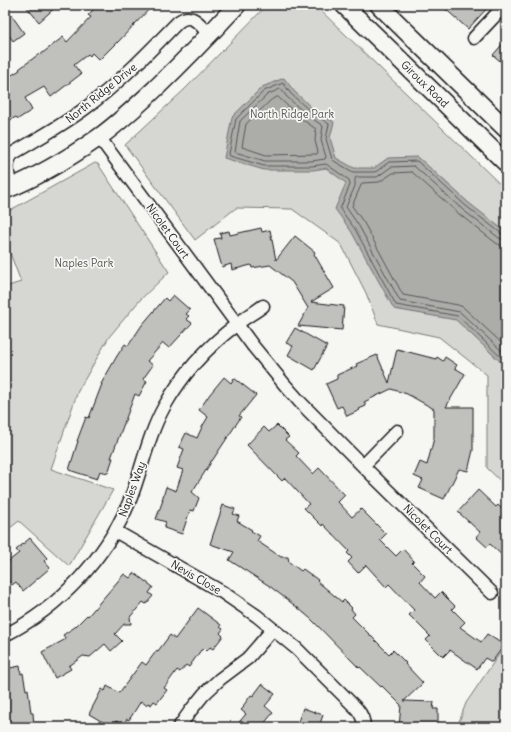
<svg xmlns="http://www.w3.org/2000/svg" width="511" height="732" font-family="Delius,sans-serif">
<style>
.green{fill:#d6d6d2;stroke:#797977}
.water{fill:#acaca9;stroke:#727271}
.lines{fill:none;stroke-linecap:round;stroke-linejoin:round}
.shore{stroke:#565654;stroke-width:1}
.building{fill:#c0c0bd;stroke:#1c1c1c}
.street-casing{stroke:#1c1c1c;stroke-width:15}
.secondary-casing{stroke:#1c1c1c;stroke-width:20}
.street{stroke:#f6f6f2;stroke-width:12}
.secondary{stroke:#f6f6f2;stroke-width:17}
.labels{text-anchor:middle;stroke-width:3.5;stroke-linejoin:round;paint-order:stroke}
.street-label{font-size:11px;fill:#1c1c1c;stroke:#f6f6f2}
.park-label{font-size:11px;fill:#545453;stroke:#f6f6f2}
</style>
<rect width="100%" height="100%" fill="#f6f6f2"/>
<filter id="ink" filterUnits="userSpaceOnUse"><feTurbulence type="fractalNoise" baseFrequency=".025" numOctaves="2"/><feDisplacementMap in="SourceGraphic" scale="8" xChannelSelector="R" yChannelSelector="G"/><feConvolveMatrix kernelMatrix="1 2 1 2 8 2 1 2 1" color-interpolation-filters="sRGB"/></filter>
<g filter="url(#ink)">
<path class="green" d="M267 5H315L506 190V486L487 468V375L439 337 378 324 366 293 341 244 292 209 236 208 195 240 125 145 185 89Z
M95 163 98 164 169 272 140 300 109 337 78 391 51 469 113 490 69 566 19 521 5 532V287L21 282 5 240V213Z
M506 644V727H457L466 703Z"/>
<path class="water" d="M284 78 294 91 313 109 334 122 330 138 336 158 354 168H374L388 158 418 157 469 203 506 232V367L456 320 394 309 351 231 335 209 346 183 326 168 313 170H264L224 158 232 117 262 87Z"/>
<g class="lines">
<path class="shore" d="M281 89 287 97 307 115 323 126 321 140 326 157 325 159 312 161H265L235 152 240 121 267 95Z
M278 97 303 120 316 129 315 141 318 152 317 154 266 155 242 147 246 124 271 100Z
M506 235 502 234 466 206 417 161 389 162 377 171 374 172H353L334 161 332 159 326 139 329 124 310 111 291 94 283 83 264 91 236 119 229 154 230 156 264 166H312L326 164 349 180 350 185 340 209 355 229 396 305 458 316 506 362
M506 240 499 238 463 210 414 166 391 167 377 177H356L355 179V186L346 207 359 226 400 301 460 312 506 355
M506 246 500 245 496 243 459 214 412 172 393 173 379 182 362 183 352 206 364 223 403 295 458 305 463 307 506 347"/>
</g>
<path class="building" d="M25 5H58L39 22Z
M98 5H153L117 43V42L99 60 92 53 90 56 88 54 74 65 81 74 51 97 44 87 25 98 32 110 18 119 16 117 5 123V79L20 70 19 69 39 54 40 55 63 37 67 42 91 17 88 15Z
M441 5H490L468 29Z
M5 6 24 33 13 41 5 30Z
M506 40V66L493 55Z
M261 228 262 232 270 230 276 260 295 236 315 252 314 254 334 288 311 302 344 306 342 330 298 326 308 308 292 282 270 265 252 268 251 265 232 270 231 264 222 267 214 239 221 238 220 233 229 231 230 235Z
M173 295 190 310 186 314 189 316 186 319 192 323 169 348 163 343 147 361 153 365 143 379 147 381 139 396 135 394 111 458H113L108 473 100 471 97 479 69 470 78 441H77L86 417 89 418 102 384H101L117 356 125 344 128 346 142 325 165 298 168 301Z
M295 328 327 346 314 370 288 355 293 346 286 343Z
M397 349 436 359 437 357 443 361 445 357 457 365 455 368 465 374 446 407H473V450L468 471 459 469 444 499 419 488 423 480 414 476 420 462 427 465 434 438V409L407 394 391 389 364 402 366 406 359 409 360 410 347 416 342 406 337 408 326 384 337 379V375L357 366 356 364 377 355 389 383Z
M224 377 231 383 234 378 256 395 239 416 241 417 212 461H211L210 464 192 492 199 498 194 511 190 510 182 534 164 528 166 522 156 519 163 500H162L166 487 176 491 183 470 177 468 184 449 179 447 186 433 197 438 202 427 208 417 199 410 210 394Z
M277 425 289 437 285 440 299 453 296 456 313 474 319 468 345 495 338 502 352 517 361 509 386 534 380 540 396 556 403 549 414 561 412 563 425 576 420 582 435 598 441 592 455 606 452 609 465 622 460 627 481 642 487 634 504 645 492 662 485 658 477 669 450 650 443 657 426 640 430 636 409 615 414 610 389 584 386 587 366 565 358 573 348 562 352 558 347 553 349 551 323 524 322 526 304 508 309 504 285 478 282 481 247 445 264 427 269 432Z
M478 490 496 507 498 505 506 513V559L490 544 487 547 476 537 480 532 458 512Z
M223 505 235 509 233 514 239 516 237 521 252 530 251 531 260 536 257 541 281 557H288L289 562 301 571 303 569 318 580 317 581 342 602 344 600 352 608 351 609 355 614 352 617 389 654 393 650 406 663 405 664 423 683 404 701 434 702 433 709H438V727H399L401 705 382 686 381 687 360 667 359 668 311 619 298 608 268 585 229 560 234 552 210 544Z
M30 538 47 558 44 561 50 568 23 591 16 582 12 585 5 576V564L19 553 16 550Z
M134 573 153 587 149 593 153 596 146 604 143 602 130 617 131 624H124L115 634 122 641 111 651 105 644 90 657 83 656 69 666 71 669 55 678 42 652 66 639 63 635 75 627 87 615 88 616 124 574 130 578Z
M198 608 221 625 220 627 223 629 220 633 223 636 213 649 210 647 207 651 204 648 202 650H201L189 667 186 665 180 672 177 670 164 688 167 690 157 703 154 701 151 705 148 703 146 705 141 701 129 720 127 719 123 725 116 721 113 727H111L89 714 102 689 105 691 107 686 119 693 142 662 146 665 157 650 158 651 170 635 175 639Z
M20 666 21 674 23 673 26 690 28 689 31 713H33L34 727H5V669Z
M262 684 275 694 265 706 273 713 261 727H235L246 714 241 710 244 707 243 706 251 695 253 696Z
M303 708 323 715 319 727H296Z"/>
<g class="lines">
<defs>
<path id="street" d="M474 38 505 5
M99 137 253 346 285 385 300 402 363 466 492 593
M11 188C9 177 4 164 12 154 37 139 63 125 87 107 120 82 149 52 178 22 192 11 200 25 209 34
M363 466 397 431
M115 531 222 592 257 616 297 649 357 709C362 715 364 720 364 727
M5 635C59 608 107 557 130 500 142 469 148 436 164 407 182 375 207 347 236 325 244 318 254 313 263 306
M179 727 191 710 204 694 220 679 248 658 273 629"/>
<path id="secondary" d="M344 5 506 163
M379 5 506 129
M5 190C38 177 69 158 98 138 119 123 138 105 156 88 184 61 211 33 237 5"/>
</defs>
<use href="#street" class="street-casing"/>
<use href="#secondary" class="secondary-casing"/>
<use href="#street" class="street"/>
<use href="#secondary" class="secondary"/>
</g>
</g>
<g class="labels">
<g class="street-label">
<text transform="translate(425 84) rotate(44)" y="4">Giroux Road</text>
<text transform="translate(101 93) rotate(-39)" y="4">North Ridge Drive</text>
<text transform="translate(168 231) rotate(54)" y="4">Nicolet Court</text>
<text transform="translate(132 489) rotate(-70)" y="4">Naples Way</text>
<text transform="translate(428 529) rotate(45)" y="4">Nicolet Court</text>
<text transform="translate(196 577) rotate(30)" y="4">Nevis Close</text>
</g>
<g class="park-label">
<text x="292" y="118">North Ridge Park</text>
<text x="84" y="267">Naples Park</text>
</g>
</g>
<rect width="511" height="732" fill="none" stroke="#f6f6f2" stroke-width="20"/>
<rect x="10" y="10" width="491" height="712" fill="none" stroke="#1c1c1c" stroke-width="1.5" filter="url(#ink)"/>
</svg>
